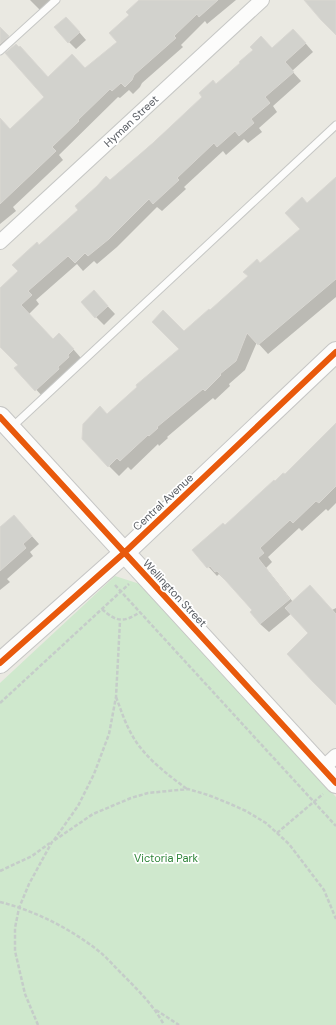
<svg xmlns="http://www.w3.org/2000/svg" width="336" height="1025" font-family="'DM Sans',sans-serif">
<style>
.green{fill:#cfe8cd}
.shadow{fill:#0003}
.building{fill:#d2d2cd;stroke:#d9d7d2}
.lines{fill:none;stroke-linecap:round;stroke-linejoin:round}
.lane-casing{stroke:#c6c7c5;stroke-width:9}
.street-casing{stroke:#c6c7c5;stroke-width:16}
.secondary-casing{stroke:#c6c6c5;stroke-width:22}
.path{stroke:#c5ccc9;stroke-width:2.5;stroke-dasharray:4 2;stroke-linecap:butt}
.lane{stroke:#fcfcfb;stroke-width:7}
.street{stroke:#fcfcfb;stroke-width:14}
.secondary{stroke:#fcfcfb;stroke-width:20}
.cycleway-casing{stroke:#fff;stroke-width:8}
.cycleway{stroke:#e8590c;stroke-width:6}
.labels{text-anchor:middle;stroke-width:3.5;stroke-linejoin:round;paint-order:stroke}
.street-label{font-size:11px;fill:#585c62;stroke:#fff}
.park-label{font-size:11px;fill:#2e8438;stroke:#fff}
</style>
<rect width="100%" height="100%" fill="#eae9e2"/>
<path class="green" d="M115 576 143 585 336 797V1025H0V683Z"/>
<path class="shadow" d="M30 0H51L44 14Z
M140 0H236L207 24 205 21 181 45 183 47 142 83 140 87 133 94 129 90 120 98 118 97 59 155 63 160 13 207 16 211 0 224V129L10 130 46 97 48 78 86 69 118 42 131 15Z
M73 25 86 40 76 49 69 42Z
M0 28 12 41 0 46Z
M301 38 313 52 292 71 301 81 273 106 277 112 259 128 262 132 248 143 244 139 226 155 223 151 184 187 186 189 162 211 157 207 117 247 97 264 94 261 83 271 77 264 36 300 39 304 29 314 53 340 67 342 81 358 44 398 16 368 19 365 0 346V289L20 271 39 246 217 85 272 49Z
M336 179V297L268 354 257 342 245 370 229 384 230 386 215 400 213 398 167 437 168 438 159 446 158 444 131 470 128 467 119 476 109 466 107 415 180 349 184 332 210 311 302 229 307 204Z
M101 299 115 314 104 325 82 303Z
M336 425V503L328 511 326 509 302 531 299 528 268 557 272 562 266 568 293 602 332 610 336 608V704L309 633 292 613 269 632 260 624 253 611 226 579 225 580 219 574 217 576 193 550 225 527 275 482 285 475Z
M21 524 39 544 30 552 33 556 7 579 10 582 0 590V528Z"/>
<path class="building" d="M139 0H218L199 17 197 14 174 36 176 38 134 75 132 80 125 87 121 83 112 91 110 89 78 120 79 121 52 147 56 151 0 204V118L10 129 44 97 5 53 16 44 19 47 20 46 48 77 72 54 85 68 117 42 109 33 129 15 126 12Z
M304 0H336V35L321 20Z
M66 17 80 32 68 43 54 27Z
M0 27 9 36 0 44Z
M293 29 306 43 285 62 294 72 265 97 270 103 251 119 254 123 239 136 235 131 217 147 214 143 177 178 179 180 153 204 149 199 109 239 88 256 85 253 75 263 68 256 28 291 32 295 21 305 53 339 59 333 74 349 68 355 69 357 58 367 59 369 35 391 14 368 18 365 0 347V288L18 271 12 265 37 242 39 245 78 210 75 206 97 186 106 176 110 180 153 143 202 97 199 93 213 80 216 84 240 63 239 62 253 50 250 47 261 36 272 48Z
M336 177V279L258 345 247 333 236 361 220 374 221 375 205 391 203 389 157 427 158 428 149 436 148 435 120 461 117 458 108 467 82 439 83 424 100 406 107 414 137 387 136 385 179 349 152 322 163 310 184 331 209 309 210 310 248 276 243 272 257 259 260 263 300 229 285 213 302 197 307 203Z
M94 290 108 306 95 318 81 302Z
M336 423V486L319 503 316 501 293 523 290 520 260 548 264 553 258 558 290 599 260 624 250 612 252 610 217 571 215 572 210 566 207 568 192 550 223 523 225 525 274 480 275 481 283 473 285 474Z
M14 515 32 536 23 544 26 548 0 571V527Z
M310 585 336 614V705L314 683 287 654 308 633 285 608Z"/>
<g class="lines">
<defs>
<path id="lane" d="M0 51 56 0
M11 428 336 125"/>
<path id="street" d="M0 242 262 0
M323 768 336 756"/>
<path id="secondary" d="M0 417 336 783
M0 663 124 553 336 352"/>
</defs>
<use href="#lane" class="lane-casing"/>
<use href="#street" class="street-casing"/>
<use href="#secondary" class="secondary-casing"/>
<path class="path" d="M115 585 336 826
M102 609C116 622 124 623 140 612
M116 697C121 710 125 723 132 735 144 757 168 775 187 789
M0 703 129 584
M277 833 323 794
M54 840 78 806 94 774 109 734 116 697 120 621
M0 871 32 856 50 843
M0 902C36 911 71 929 100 952 108 959 116 968 124 976 139 991 154 1006 164 1025
M156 1010 179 1025
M38 1025 25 994 15 951V928L19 908 29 884 52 842 93 814 131 798 148 793 188 789 208 795 228 803 246 811 266 823 289 844 324 890 336 919"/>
<use href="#lane" class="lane"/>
<use href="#street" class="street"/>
<use href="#secondary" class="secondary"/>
<defs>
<path id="cycleway" d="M0 417 336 783
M0 663 124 553 336 352"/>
</defs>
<use href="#cycleway" class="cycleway-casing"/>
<use href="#cycleway" class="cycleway"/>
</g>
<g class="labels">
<g class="street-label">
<text transform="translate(131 121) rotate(-43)" y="4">Hyman Street</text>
<text transform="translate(163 502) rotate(-43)" y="4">Central Avenue</text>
<text transform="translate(175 593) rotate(47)" y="4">Wellington Street</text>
</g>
<g class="park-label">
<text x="166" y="862">Victoria Park</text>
</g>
</g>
</svg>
